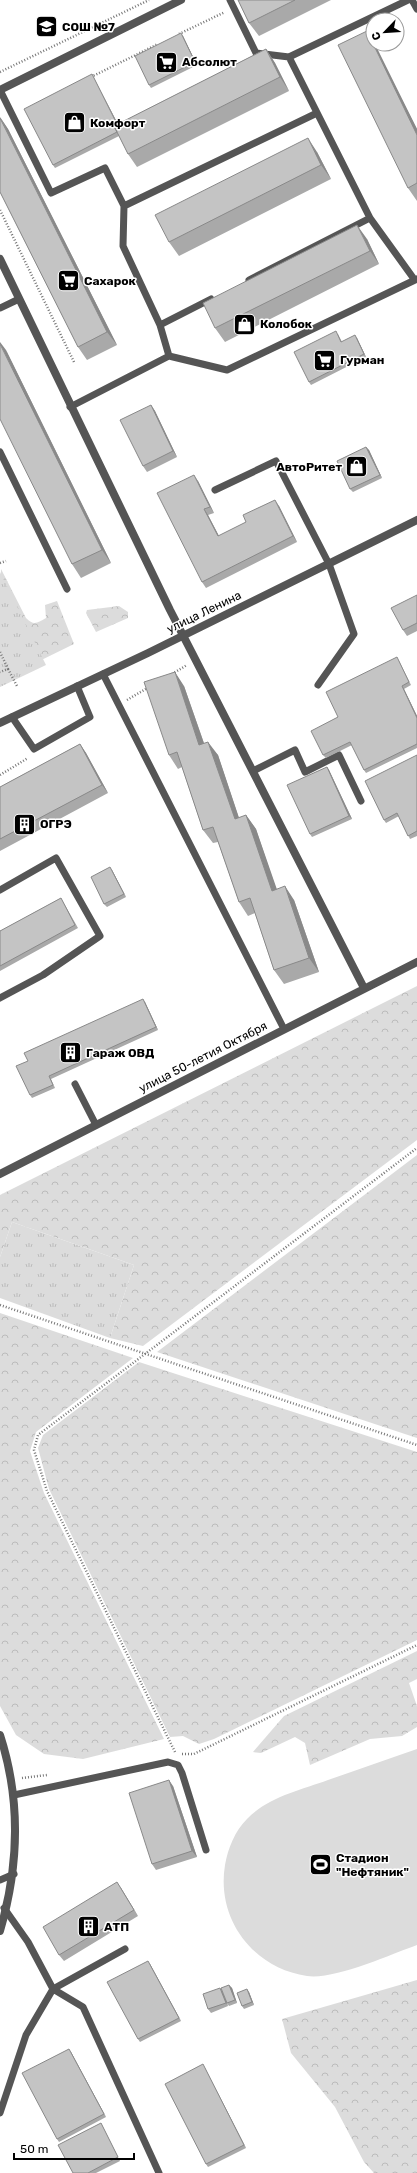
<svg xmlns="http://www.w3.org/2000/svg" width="417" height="2173" font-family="Rubik,sans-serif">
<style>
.forest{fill:url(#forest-crowns)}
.park{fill:url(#park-tufts)}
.pitch{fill:#dcdcdc}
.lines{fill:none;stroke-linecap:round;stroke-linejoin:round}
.path{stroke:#777;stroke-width:2.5;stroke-dasharray:1 2;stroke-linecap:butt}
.service{stroke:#555;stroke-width:7}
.minor{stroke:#555;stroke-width:8}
.wall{fill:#a9a9a9}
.shaded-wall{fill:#898989}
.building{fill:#c4c4c4;stroke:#898989}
.labels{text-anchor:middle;stroke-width:3;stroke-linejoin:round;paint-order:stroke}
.poi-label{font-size:12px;font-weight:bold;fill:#000;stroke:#fff;text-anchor:start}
.street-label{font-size:12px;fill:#000;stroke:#fff}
</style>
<defs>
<pattern id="forest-crowns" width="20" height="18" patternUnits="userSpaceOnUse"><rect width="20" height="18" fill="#dcdcdc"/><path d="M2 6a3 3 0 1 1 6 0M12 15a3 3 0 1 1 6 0" fill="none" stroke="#bbb"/></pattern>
<pattern id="park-tufts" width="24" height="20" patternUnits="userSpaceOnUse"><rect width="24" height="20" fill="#dcdcdc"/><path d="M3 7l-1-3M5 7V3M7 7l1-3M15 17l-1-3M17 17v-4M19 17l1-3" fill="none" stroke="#bbb"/></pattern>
</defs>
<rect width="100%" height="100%" fill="#fff"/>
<path class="forest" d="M1 569 26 618C34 626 37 623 46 618L45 605 57 601 74 644 21 670 0 635Z
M119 606 128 612V618L96 632 86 613 87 610Z
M417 986V1140L143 1346 110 1338 134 1265 12 1222 0 1257V1195Z
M417 1155V1438L157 1352Z
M0 1313 133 1358 36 1432 30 1451 44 1493 164 1739 83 1759 44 1754 16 1735 0 1706Z
M139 1362 417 1452V1640L214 1739 199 1744 183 1736 170 1737 49 1489 38 1448 43 1435Z
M417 1651V1679L409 1683 417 1706V1727L402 1736 370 1739 310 1765 305 1743 295 1737 261 1753 253 1752 284 1716Z
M417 1980V2173H374L364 2162 335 2107 291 2053 282 2019Z"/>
<path class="park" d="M0 572 46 665 0 687Z
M12 1222 134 1265 110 1338 0 1298V1257Z"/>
<path class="pitch" d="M417 1749V1945C389 1955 334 1980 307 1976 253 1968 216 1919 225 1865 228 1848 235 1831 247 1819 268 1797 301 1790 328 1780 358 1770 387 1759 417 1749Z"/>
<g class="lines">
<path class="path" d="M179 34 225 12
M0 72 149 0
M91 77 158 44
M0 210 74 362
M0 563 6 561
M0 652 8 669 0 672
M8 669 17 686
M172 674 187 665
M127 700 149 687
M0 775 28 758
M0 1305 417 1445
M175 1752 47 1491 34 1450 38 1435 417 1148
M182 1754H194L417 1645
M22 1778 47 1775"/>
<path class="service" d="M230 0 256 53 289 57
M408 0 289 57 370 218 414 279
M412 0 417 9
M0 90 51 193 105 168 124 206
M249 280 370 218
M0 308 19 299
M160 325 211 299
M169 356 160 325 123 246 124 206 317 113
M70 407 169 356 227 370 417 279
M0 452 67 589
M215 490 276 461 329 564 354 634 318 685
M103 674 284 1029
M12 717 34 749 90 717 77 686
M253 771 295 750 305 772 339 755 361 801
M0 890 56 858 100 936 43 975 0 998
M75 1084 96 1125
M14 1795 168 1762 178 1765 182 1773 206 1850
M0 1880 14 1874
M4 1908 28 1942 53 1989 83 2007 159 2173
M0 2113 26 2035 53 1989 125 1949"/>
<path class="minor" d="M0 90 181 0
M0 259 170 610 364 988
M0 723 148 653 417 520
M0 1174 417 962
M0 1735C21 1800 19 1866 0 1931"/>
</g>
<path class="wall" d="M238 0H331L259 36 249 23Z
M367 31 373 41V44L417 129V201L408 188Z
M183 36 197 65 151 88 149 85Z
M266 49 275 63 289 91 137 167 128 154 119 136 55 168 53 165 92 74 94 78 118 124Z
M0 117 8 129 117 345 87 360 78 347 0 192Z
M317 152 331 179 179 256 169 242Z
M367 239 379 264 225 342 215 328Z
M338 334 342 342 357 338 366 357 311 385 309 382Z
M6 350 111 563 81 578 72 564Z
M151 405 155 411 177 457 147 472 143 466Z
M366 447 369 450 382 478 353 492 350 489Z
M198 481 214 513 208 515 219 536 279 506 297 542 206 588 202 582Z
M417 595V631L407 636 403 630Z
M399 661 411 685 404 689 417 716V748L366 773 364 770 352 745 326 758 323 755 338 717Z
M184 686 204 743 218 755 239 818 246 815 256 829 276 889 294 900 319 972 284 984 274 970 255 913 248 916 239 902 218 842 213 843 203 830 182 767 178 769 169 755Z
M80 744 86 753 108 793 0 851V787Z
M417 755V836L410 839 399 816 386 823 384 820Z
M327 767 329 770 352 819 312 837 310 834Z
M112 870 126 897 107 907 104 904Z
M61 898 78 928 0 971V931Z
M145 1002 158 1030 51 1079 55 1088 32 1098 30 1095 28 1061Z
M173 1786 197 1857 156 1870 152 1864Z
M121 1888 138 1916 64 1961 59 1955Z
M150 1964 181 2021 140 2042 138 2039Z
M229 1985 232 1988 237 2003 229 2006 227 2003Z
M222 1991 228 2006 211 2013 208 2009Z
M249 1992 254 2005 244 2009 242 2006Z
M71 2052 106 2117 59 2142 57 2139Z
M205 2068 246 2148 208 2167 206 2164Z
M101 2123 120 2161 96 2173H73Z"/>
<path class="shaded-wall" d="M367 31 373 41V44H375L417 129V135Z
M181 33 183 36 197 65 195 62Z
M266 49 275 63 289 91 280 77Z
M92 74 94 78 123 134 121 131Z
M0 117 8 129 117 345 107 332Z
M308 138 317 152 331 179 321 165Z
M357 225 367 239 379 264 370 251Z
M355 335 357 338 366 357 364 354Z
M0 342 6 350 111 563 102 550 0 344Z
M151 405 155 411 177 457 173 451Z
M366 447 369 450 382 478 380 475Z
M194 475 198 481 214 513 210 507Z
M275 500 279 506 297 542 293 536Z
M204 509 208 515 222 542 218 536Z
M175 672 184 686 209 758 199 745Z
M402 686 404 689 417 716V718Z
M208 742 218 755 244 833 235 819Z
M80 744 86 753 108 793 102 785Z
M327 767 329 770 352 819 349 816Z
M246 815 256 829 282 904 272 891Z
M110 867 112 870 126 897 124 894Z
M285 886 294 900 319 972 309 958Z
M143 999 145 1002 158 1030 156 1027Z
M169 1780 173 1786 197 1857 192 1851Z
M117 1882 121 1888 138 1916 134 1910Z
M148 1961 150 1964 181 2021 179 2018Z
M229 1985 232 1988 237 2003 235 2000Z
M220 1988 222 1991 228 2006 226 2003Z
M247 1989 249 1992 254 2005 252 2002Z
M69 2049 71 2052 106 2117 104 2114Z
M203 2064 205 2068 246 2148 244 2145Z"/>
<path class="building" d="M238 0H295L249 23Z
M367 31 417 135V183L408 188 338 45Z
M181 33 195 62 149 85 135 56Z
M266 49 280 77 128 154 114 126Z
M92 74 117 124 114 126 117 132 53 165 24 109Z
M0 118 107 332 78 347 0 192Z
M308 138 321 165 169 242 155 215Z
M357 225 370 251 215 328 203 303Z
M336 331 341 342 355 335 364 354 309 382 294 352Z
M0 344 102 550 72 564 0 419Z
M151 405 173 451 143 466 120 420Z
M366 447 380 475 350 489 337 461Z
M194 475 210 507 204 509 218 536 246 522 243 515 275 500 293 536 202 582 157 493Z
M417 595V623L403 630 391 608Z
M397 657 409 682 402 686 417 718V744L364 770 350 742 323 755 311 731 338 717 326 692Z
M175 672 199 745 208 742 235 819 246 815 272 891 285 886 309 958 274 970 250 898 239 902 213 827 203 830 177 752 169 755 144 682Z
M80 744 102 785 0 839V787Z
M417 755V831L408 836 397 813 384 820 365 781Z
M327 767 349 816 310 834 287 785Z
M110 867 124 894 104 904 91 877Z
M61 898 75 925 0 966V931Z
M143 999 156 1027 49 1076 53 1085 30 1095 16 1066 28 1061 24 1053Z
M169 1780 192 1851 152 1864 129 1793Z
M117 1882 134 1910 59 1955 43 1927Z
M148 1961 179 2018 138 2039 107 1982Z
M229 1985 235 2000 227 2003 221 1988Z
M220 1988 226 2003 208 2009 203 1994Z
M247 1989 252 2002 242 2006 237 1993Z
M69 2049 104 2114 57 2139 22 2073Z
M203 2064 244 2145 206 2164 165 2084Z
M101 2123 118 2157 88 2173H73L58 2145Z"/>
<defs>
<symbol id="school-square" viewBox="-11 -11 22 22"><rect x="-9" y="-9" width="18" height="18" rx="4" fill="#000" stroke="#fff"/><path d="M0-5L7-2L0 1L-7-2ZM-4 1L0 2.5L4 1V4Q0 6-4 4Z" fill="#fff"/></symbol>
<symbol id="supermarket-square" viewBox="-11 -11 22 22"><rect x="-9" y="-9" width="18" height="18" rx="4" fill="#000" stroke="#fff"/><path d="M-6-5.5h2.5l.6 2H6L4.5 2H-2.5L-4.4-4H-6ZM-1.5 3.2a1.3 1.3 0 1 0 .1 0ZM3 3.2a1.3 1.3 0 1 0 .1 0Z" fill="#fff"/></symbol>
<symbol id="shop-square" viewBox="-11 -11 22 22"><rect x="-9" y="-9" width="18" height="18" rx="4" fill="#000" stroke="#fff"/><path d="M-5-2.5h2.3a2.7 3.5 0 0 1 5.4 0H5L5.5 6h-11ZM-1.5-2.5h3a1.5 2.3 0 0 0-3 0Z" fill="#fff"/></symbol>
<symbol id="building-square" viewBox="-11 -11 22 22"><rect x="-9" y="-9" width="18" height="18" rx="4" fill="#000" stroke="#fff"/><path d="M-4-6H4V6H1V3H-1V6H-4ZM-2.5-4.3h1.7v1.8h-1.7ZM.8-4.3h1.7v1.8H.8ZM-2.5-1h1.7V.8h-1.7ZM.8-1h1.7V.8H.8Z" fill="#fff"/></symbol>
<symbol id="stadium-square" viewBox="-11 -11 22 22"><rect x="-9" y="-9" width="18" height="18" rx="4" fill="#000" stroke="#fff"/><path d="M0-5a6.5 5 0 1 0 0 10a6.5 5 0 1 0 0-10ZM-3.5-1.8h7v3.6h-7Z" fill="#fff"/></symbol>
</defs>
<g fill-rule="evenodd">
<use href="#school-square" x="34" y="14" width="25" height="25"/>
<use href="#supermarket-square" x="154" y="50" width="25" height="25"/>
<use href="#shop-square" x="62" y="110" width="25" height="25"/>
<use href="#supermarket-square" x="56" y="268" width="25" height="25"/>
<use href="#shop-square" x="232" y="312" width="25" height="25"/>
<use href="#supermarket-square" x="312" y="348" width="25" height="25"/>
<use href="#shop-square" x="344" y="454" width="25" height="25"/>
<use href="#building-square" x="12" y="812" width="25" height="25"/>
<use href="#building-square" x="58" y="1040" width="25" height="25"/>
<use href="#stadium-square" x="308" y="1852" width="25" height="25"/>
<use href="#building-square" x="76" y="1914" width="25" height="25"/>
</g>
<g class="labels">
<g class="poi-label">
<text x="62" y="31">СОШ №7</text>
<text x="182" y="66">Абсолют</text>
<text x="90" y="127">Комфорт</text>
<text x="84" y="285">Сахарок</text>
<text x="260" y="328">Колобок</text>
<text x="340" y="364">Гурман</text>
<text x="342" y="471" text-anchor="end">АвтоРитет</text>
<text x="40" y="828">ОГРЭ</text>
<text x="86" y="1057">Гараж ОВД</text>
<text x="336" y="1862">Стадион<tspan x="336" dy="14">"Нефтяник"</tspan></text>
<text x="104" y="1931">АТП</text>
</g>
<g class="street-label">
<text transform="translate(204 612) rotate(-26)" y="4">улица Ленина</text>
<text transform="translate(203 1057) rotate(-27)" y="4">улица 50-летия Октября</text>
</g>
</g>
<g transform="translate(385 32) rotate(245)"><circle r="19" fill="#ffffff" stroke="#999999"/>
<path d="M0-3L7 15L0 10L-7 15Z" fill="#000000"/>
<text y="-6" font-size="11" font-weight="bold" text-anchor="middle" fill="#000000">С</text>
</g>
<path d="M14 2153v6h120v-6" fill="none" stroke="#000000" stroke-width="2"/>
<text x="20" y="2153" font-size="12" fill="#000000" stroke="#ffffff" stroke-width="3" paint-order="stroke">50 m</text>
</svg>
